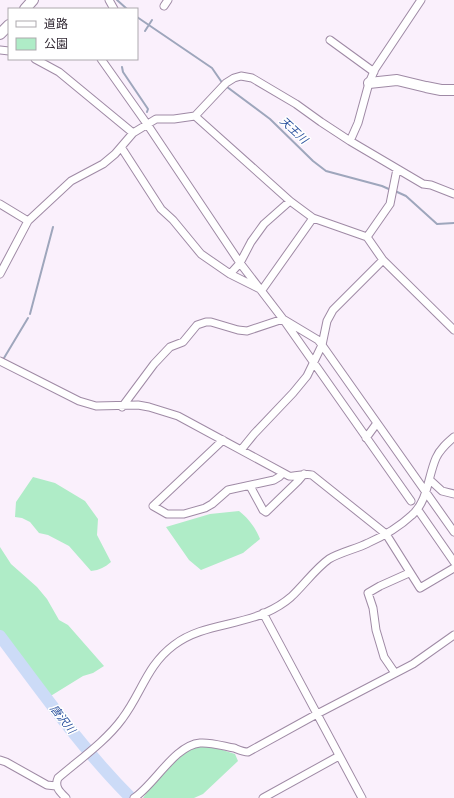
<svg xmlns="http://www.w3.org/2000/svg" width="454" height="798" font-family="'PT Sans','Noto Sans JP',sans-serif">
<style>
.green{fill:#afecc7}
.lines{fill:none;stroke-linecap:round;stroke-linejoin:round}
.stream{stroke:#9ea6bc;stroke-width:2}
.river{stroke:#ccdbf7;stroke-width:12}
.street-casing{stroke:#9f8aa5;stroke-width:9}
.secondary-casing{stroke:#9f8aa5;stroke-width:12}
.street{stroke:#fff;stroke-width:7}
.secondary{stroke:#fff;stroke-width:10}
.labels{text-anchor:middle;stroke-width:3;stroke-linejoin:round;paint-order:stroke}
.water-label{font-size:11px;font-style:italic;fill:#2c529f;stroke:#fff}
</style>
<rect width="100%" height="100%" fill="#faf0fc"/>
<path class="green" d="M33 477 55 483 85 501 98 519 97 535 111 562C105 567 100 570 91 571L69 546 48 535 39 533 30 522 22 518 15 517 16 502Z
M239 511C249 519 255 527 260 539L243 553 201 570 189 560 166 527 210 514Z
M0 543V547L11 564 37 587 47 599 59 620 68 625 104 666 93 673 83 676 49 697 0 637Z
M201 744 210 746 235 754 238 761 203 794 194 798H143C158 775 175 756 201 744Z"/>
<g class="lines">
<path class="stream" d="M117 0 127 9
M137 17 212 68 223 84 270 119 313 161 326 171 382 186 391 190
M145 31 152 20
M122 67 123 72 148 109 147 112
M395 191 406 196 437 224 454 223
M30 314 53 227
M4 358 28 318"/>
<path class="river" d="M0 636C42 692 82 749 131 798"/>
<defs>
<path id="street" d="M109 0 114 9
M164 6 168 0
M330 40 374 72
M0 50 9 51
M35 59 59 72 133 133
M101 59 147 124 240 263 283 319 318 340 322 345 454 532
M195 116 290 201 313 218 367 237 383 260 454 330
M350 141 358 123 369 83 375 69 421 0
M121 147 161 209 173 220 201 254 230 274 262 290 313 218
M0 204 28 221
M367 237 390 204 397 169
M0 274 28 221 71 181 103 164 115 154 133 133 156 119H174L195 116 226 83 234 78 241 76 252 78 296 104 321 122 350 141 423 184 431 185 454 194
M230 274 240 263 251 242 264 224 290 201
M0 361 79 401 96 406 138 405 149 407 178 416 289 476C297 477 304 473 312 475L386 534 420 588 454 568
M122 407 154 364 170 347 183 342 197 325 206 322H211L238 330 247 331 283 319 411 501
M366 438 377 423
M223 440 153 506 167 514H184L205 508 212 504 228 490 274 480 279 477 283 473
M241 450 254 434 293 393 307 376 322 345 327 321 333 310 383 260
M430 480 442 491 454 494
M250 486 263 510 266 512 298 481 304 474
M418 510 454 562
M263 613 362 798
M395 673 384 657 376 630 373 608 368 593 380 586 409 573
M0 760 6 762 47 785 56 786
M66 798C60 792 54 787 58 778 79 760 106 741 122 719 142 693 146 666 174 645 200 625 235 626 265 613 274 609 283 604 291 597 304 585 315 569 329 559 341 552 356 549 368 543 384 536 399 527 412 515 428 501 428 476 436 458 440 449 447 443 454 437
M134 798C154 785 175 745 200 743 210 742 223 746 234 748 239 750 243 752 248 752L317 714 413 664 454 635
M263 798 339 756"/>
<path id="secondary" d="M25 9 33 0
M0 34 9 25
M369 83 397 80 426 87 441 90H454"/>
</defs>
<use href="#street" class="street-casing"/>
<use href="#secondary" class="secondary-casing"/>
<use href="#street" class="street"/>
<use href="#secondary" class="secondary"/>
</g>
<g class="labels">
<g class="water-label">
<text transform="translate(294 130) rotate(43)" y="4">天王川</text>
<text transform="translate(63 719) rotate(52)" y="4">唐沢川</text>
</g>
</g>
<rect x="8" y="8" width="130" height="52" fill="#ffffff" stroke="#ada9ae"/>
<rect x="16" y="21" width="20" height="6" fill="#ffffff" stroke="#ada9ae"/>
<text x="44" y="28" font-size="12" fill="#322934">道路</text>
<rect x="16" y="38" width="20" height="12" fill="#afecc7" stroke="#ada9ae"/>
<text x="44" y="48" font-size="12" fill="#322934">公園</text>
</svg>
